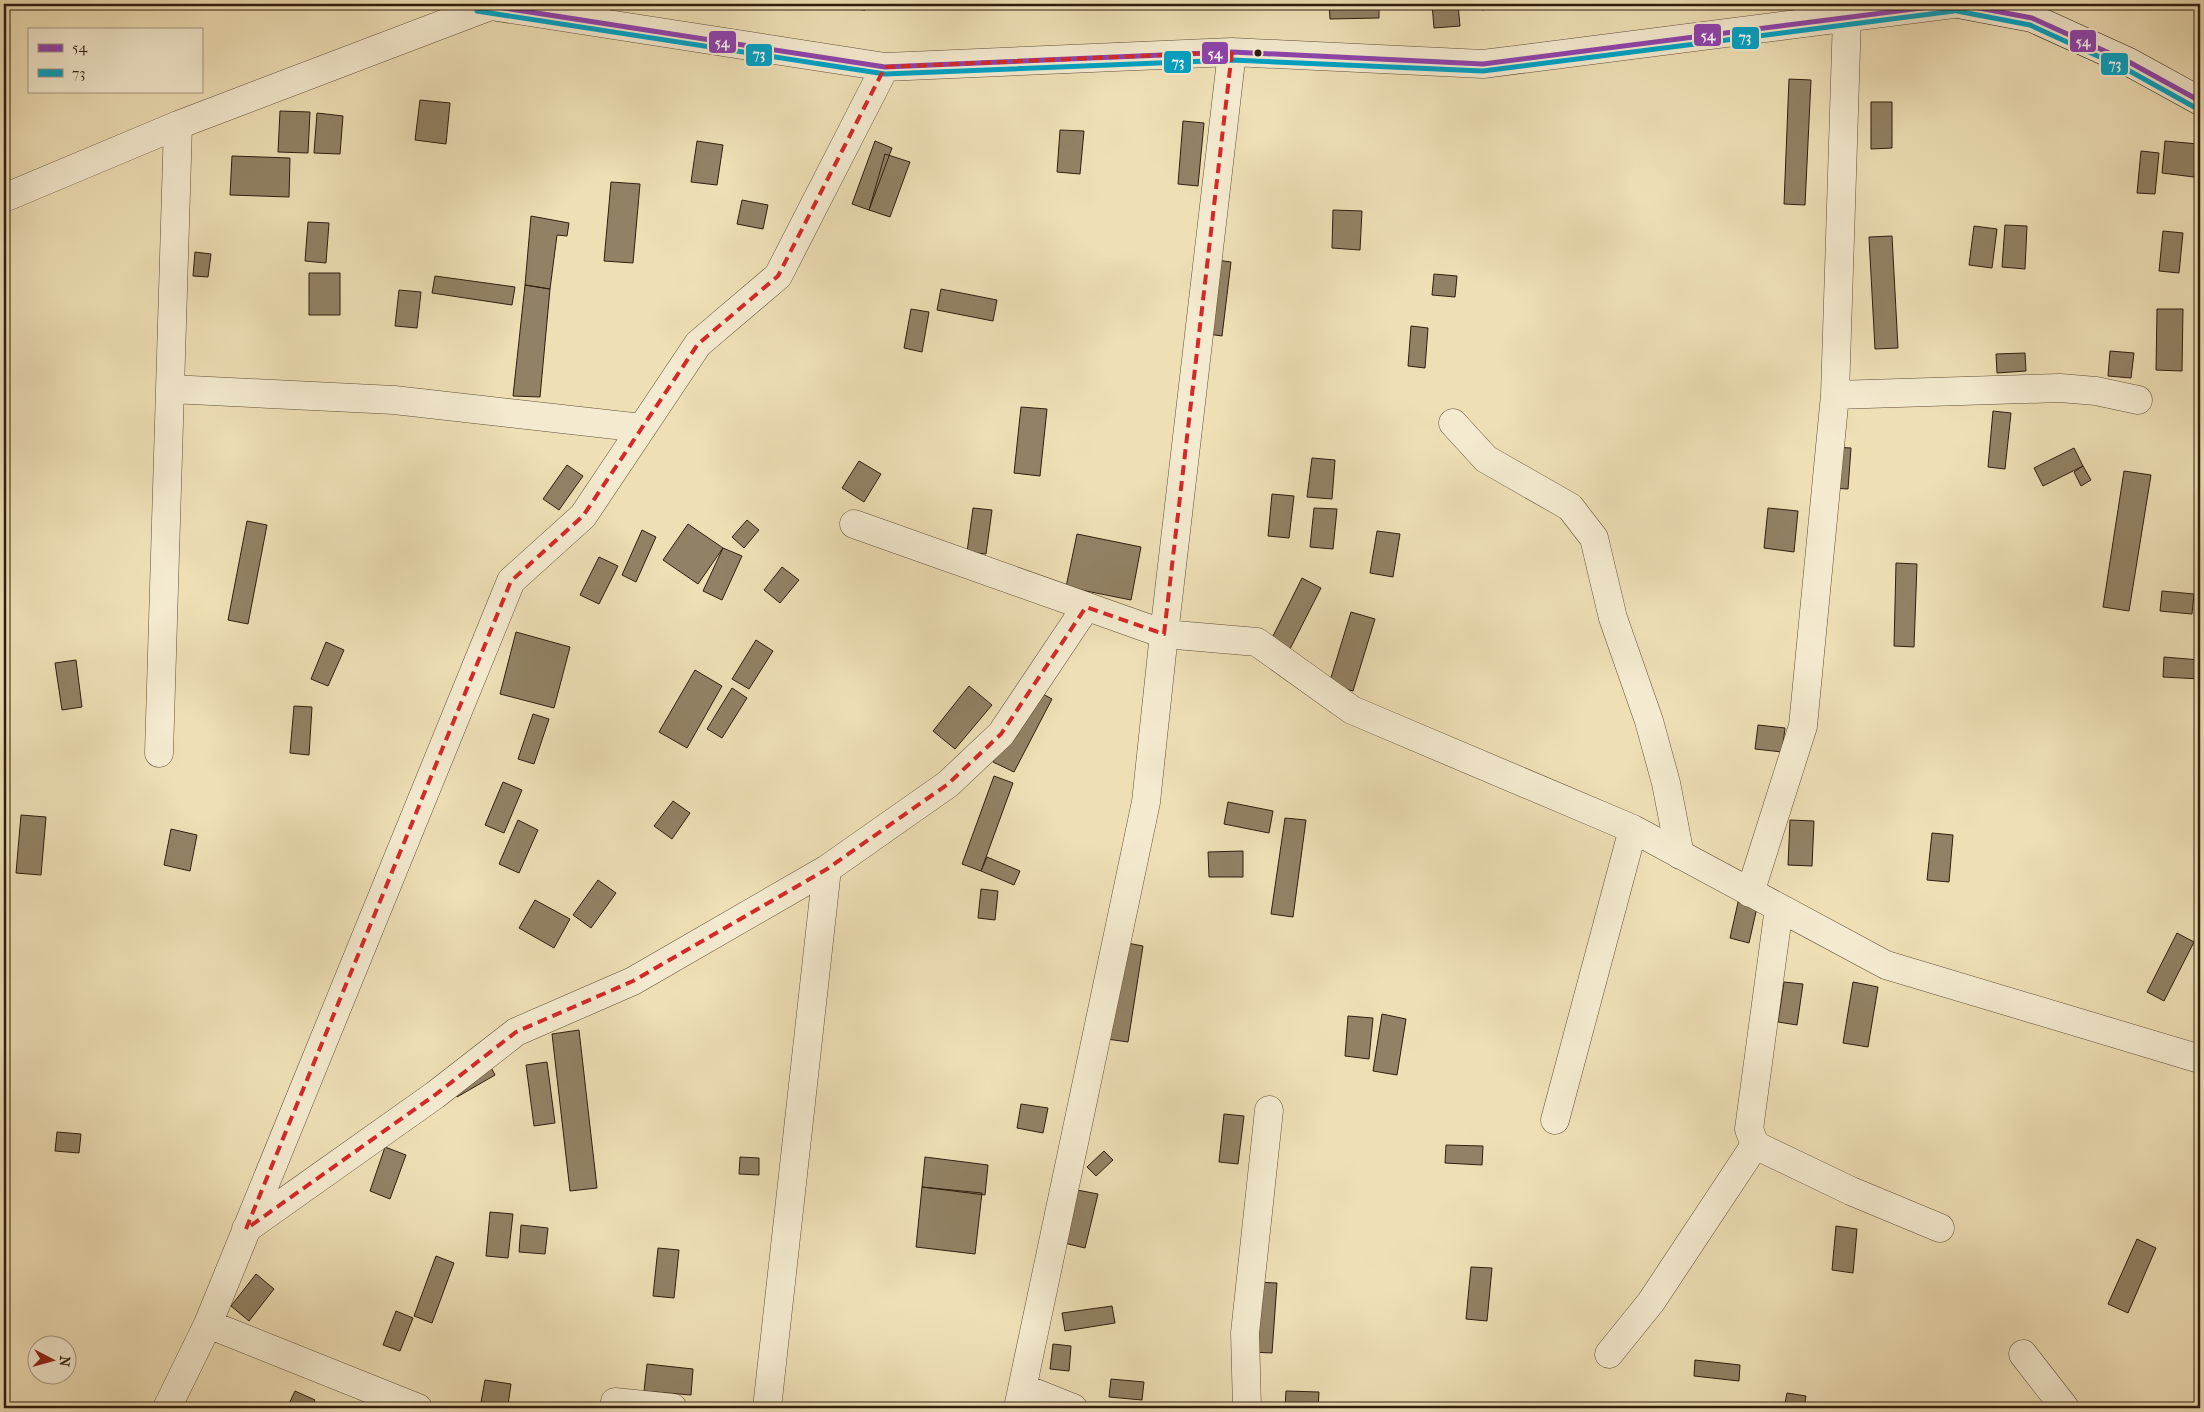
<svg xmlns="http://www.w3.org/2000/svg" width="2204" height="1412" font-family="'IM FELL French Canon',serif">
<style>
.building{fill:#928265;stroke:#2f1d0f}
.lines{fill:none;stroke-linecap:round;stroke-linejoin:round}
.street-casing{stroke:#5f4e38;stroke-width:29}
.secondary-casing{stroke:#2f1d0f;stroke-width:29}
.street{stroke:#f4eacf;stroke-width:28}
.secondary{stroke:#f4eacf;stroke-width:28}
.bus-1-casing{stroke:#f4eacf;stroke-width:9}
.bus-2-casing{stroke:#f4eacf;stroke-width:9}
.bus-1{stroke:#8e44ad;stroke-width:5}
.bus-2{stroke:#02a2c4;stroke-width:5}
.marked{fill:none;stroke:#d62828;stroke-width:4;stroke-dasharray:10 6;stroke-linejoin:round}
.bus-dot{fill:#2f1d0f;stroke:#f4eacf;stroke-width:2}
.line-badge{stroke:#f4eacf;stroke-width:2}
.badge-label{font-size:14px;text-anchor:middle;font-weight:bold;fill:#fff}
</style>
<rect width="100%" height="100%" fill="#eedfb5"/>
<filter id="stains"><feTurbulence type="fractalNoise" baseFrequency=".004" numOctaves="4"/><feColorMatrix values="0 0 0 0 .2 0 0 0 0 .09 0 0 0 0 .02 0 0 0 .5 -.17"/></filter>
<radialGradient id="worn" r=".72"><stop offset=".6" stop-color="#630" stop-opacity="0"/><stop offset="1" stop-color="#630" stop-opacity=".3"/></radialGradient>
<path class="building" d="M819 4H865V10L819 6Z
M1329 4H1379V18L1330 19Z
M1432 4H1458L1460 26 1434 28Z
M1480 4H1496L1497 7 1482 10Z
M1789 79 1811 80 1805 205 1784 204Z
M420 100 450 103 446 144 415 140Z
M1871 102H1892V148L1871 149Z
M280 111 310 112 308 153 278 152Z
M317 113 343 116 340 154 314 153Z
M1183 121 1204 123 1198 186 1178 184Z
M1060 130 1084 131 1080 174 1057 172Z
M697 141 723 145 717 185 691 182Z
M875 141 892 148 869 210 852 204Z
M2165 141 2198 144 2194 177 2162 173Z
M2141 151 2159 153 2155 194 2137 193Z
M885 154 910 162 890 217 869 210Z
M232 156 290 158 289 197 230 195Z
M611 182 640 184 633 263 604 261Z
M742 200 768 205 763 229 737 224Z
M1333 210 1362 211 1360 250 1332 248Z
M531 216 569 223 567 236 557 235 550 289 525 285Z
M308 222 329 223 326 263 305 261Z
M2005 225 2027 226 2025 269 2002 267Z
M1974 226 1997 229 1992 268 1969 265Z
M2163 231 2183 233 2179 273 2159 271Z
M1892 236 1898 348 1875 349 1869 237Z
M195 252 211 254 208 277 193 276Z
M1210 259 1231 262 1222 336 1201 333Z
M309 273H340V315H309Z
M1434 274 1457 276 1455 297 1432 295Z
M435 276 515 287 512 305 432 293Z
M525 285 550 289 540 397 513 396Z
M941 289 997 300 993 321 937 310Z
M399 290 421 292 417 328 395 326Z
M911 309 929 312 922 352 904 348Z
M2157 309H2183L2182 371 2156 370Z
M1411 326 1428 328 1425 368 1408 366Z
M2110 351 2134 353 2131 378 2108 376Z
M2025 353 2026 371 1997 373 1996 354Z
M1021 407 1047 409 1040 476 1014 473Z
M1993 411 2011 413 2005 469 1988 467Z
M1832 447 1851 448 1848 489 1830 488Z
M2074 448 2083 466 2043 486 2034 468Z
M1312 458 1335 460 1332 499 1307 497Z
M859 461 881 474 864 502 842 488Z
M567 465 583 476 559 510 543 499Z
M2083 466 2091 480 2081 486 2074 472Z
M2124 471 2151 475 2129 611 2103 607Z
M1272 494 1294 496 1289 538 1268 536Z
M973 508 992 510 986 554 967 552Z
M1314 508 1337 509 1333 549 1310 547Z
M1768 508 1798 511 1794 552 1764 548Z
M747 520 759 530 744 548 732 537Z
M247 521 267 525 248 624 228 620Z
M688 524 723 548 698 584 663 560Z
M642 530 656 537 636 582 622 575Z
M1377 531 1400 534 1393 577 1370 573Z
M1077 534 1141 547 1131 600 1066 587Z
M723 548 742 556 722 600 703 591Z
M599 557 618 566 599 604 580 595Z
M1896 563 1917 564 1914 647 1894 646Z
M782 567 799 580 780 603 764 590Z
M1302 578 1321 588 1290 649 1271 640Z
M2162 591 2194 594 2192 614 2160 611Z
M1351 612 1375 619 1353 691 1329 684Z
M516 632 570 647 554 708 500 694Z
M756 640 773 651 749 689 732 679Z
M326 642 344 650 328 686 311 679Z
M2164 657 2200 660V679L2163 677Z
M76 660 82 707 62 710 55 663Z
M695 670 722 686 687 748 659 732Z
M969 686 992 705 955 749 933 731Z
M732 688 747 698 722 738 707 729Z
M1032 688 1052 699 1014 772 993 762Z
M294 706 312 707 309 755 290 753Z
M533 714 549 719 534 764 518 759Z
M1758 725 1785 728 1782 752 1755 749Z
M994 776 1013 783 981 871 962 864Z
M503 782 522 790 504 833 485 825Z
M673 801 690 813 672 839 654 826Z
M1228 802 1273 811 1269 833 1224 824Z
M21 815 46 817 41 875 16 873Z
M1285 818 1306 820 1293 917 1271 914Z
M518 820 538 830 519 873 499 864Z
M1790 820 1814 821 1812 866 1788 865Z
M171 829 197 835 190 871 164 865Z
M1932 833 1953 835 1949 882 1927 880Z
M1243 851V877H1209L1208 852Z
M987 857 1020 871 1014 885 981 871Z
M598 880 616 893 591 928 573 915Z
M981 889 998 891 995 920 978 918Z
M1739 898 1758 903 1749 943 1730 938Z
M535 900 570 919 554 948 519 928Z
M2177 933 2194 942 2164 1001 2147 992Z
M1122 942 1143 946 1128 1042 1107 1039Z
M1784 982 1803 984 1797 1025 1778 1022Z
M1853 982 1878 987 1868 1047 1843 1043Z
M1382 1014 1406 1019 1397 1075 1373 1071Z
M1348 1016 1373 1018 1369 1059 1345 1056Z
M579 1030 597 1188 570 1191 552 1034Z
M486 1058 495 1075 457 1097 447 1079Z
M547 1062 555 1123 534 1126 526 1065Z
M1021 1104 1048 1108 1043 1133 1017 1128Z
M1224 1114 1244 1116 1238 1164 1219 1162Z
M57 1132 81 1134 79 1153 55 1151Z
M1446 1145 1483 1146 1482 1165 1445 1163Z
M385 1147 406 1155 390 1199 370 1191Z
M1104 1151 1113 1160 1096 1176 1087 1167Z
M740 1157 759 1158V1175L739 1174Z
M925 1157 988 1165 985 1195 922 1187Z
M922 1187 982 1193 975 1254 916 1247Z
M1077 1190 1098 1194 1085 1248 1064 1243Z
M490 1212 513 1214 508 1258 486 1256Z
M521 1225 548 1228 545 1254 519 1252Z
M1836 1226 1857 1229 1853 1273 1832 1270Z
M2137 1239 2156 1248 2128 1313 2108 1304Z
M658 1248 679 1250 674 1298 653 1296Z
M436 1256 454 1263 432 1323 414 1316Z
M1471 1267 1492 1268 1487 1321 1466 1319Z
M256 1274 274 1289 249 1321 231 1306Z
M1256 1282 1277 1283 1272 1353 1252 1352Z
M1112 1306 1115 1323 1065 1331 1062 1313Z
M396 1311 413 1318 400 1351 383 1345Z
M1053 1344 1071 1346 1069 1371 1050 1369Z
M1695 1360 1740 1365 1739 1381 1694 1376Z
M647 1364 693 1369 691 1395 644 1391Z
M1111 1379 1144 1382 1142 1400 1109 1397Z
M485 1380 511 1384 508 1405 481 1402Z
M295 1391 315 1400 311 1408H287Z
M1286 1391 1319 1392 1318 1408H1285Z
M1787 1393 1806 1396 1804 1408H1784Z"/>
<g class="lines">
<defs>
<path id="street" d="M478 4 885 67 1232 52 1483 64 1953 4
M4 198 178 125 488 7
M170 389 394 400 642 428
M1835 395 2060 388 2096 391 2138 400
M1453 423 1486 459 1570 507 1594 538 1613 618 1649 721 1666 783 1680 855
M854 524 1164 634 1257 642 1352 710 1633 829 1886 965 2200 1059
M159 753 178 125
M1750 893 1803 726 1835 395 1847 17
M1779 908 1749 1129 1755 1145 1851 1191 1940 1228
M1555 1120 1633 829
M246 1229 435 1095 516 1032 633 981 827 869 948 784 1001 734 1086 607
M208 1324 418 1408
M1609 1354 1651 1302 1755 1145
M2023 1354 2065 1408
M1023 1388 1073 1408
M167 1408 208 1324 511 581 583 516 698 344 778 276 885 67
M614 1408 615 1402 673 1408
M767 1408 827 869
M1018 1408 1146 802 1164 634 1232 52
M1247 1408 1245 1333 1269 1110"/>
<path id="secondary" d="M1958 4 2032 18 2129 62 2200 101"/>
</defs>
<use href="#street" class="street-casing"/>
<use href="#secondary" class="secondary-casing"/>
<use href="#street" class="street"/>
<use href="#secondary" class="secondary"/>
<defs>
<path id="bus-1" d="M478 4 885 67 1232 52 1483 64 1953 4
M1958 4 2032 18 2129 62 2200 101"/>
<path id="bus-2" d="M477 11 885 74 1232 60 1483 71 1954 11
M1957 11 2030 25 2126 69 2196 108"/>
</defs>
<use href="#bus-1" class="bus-1-casing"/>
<use href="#bus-2" class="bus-2-casing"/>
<use href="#bus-1" class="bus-1"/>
<use href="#bus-2" class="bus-2"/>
</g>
<path class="marked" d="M1232 52 1164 634 1086 607 1001 734 948 784 827 869 633 981 516 1032 435 1095 246 1229 511 581 583 516 698 344 778 276 885 67Z"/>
<circle class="bus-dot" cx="1258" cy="53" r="4.5"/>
<g class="line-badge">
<rect x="1693" y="23" width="29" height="24" rx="5" fill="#8e44ad"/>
<rect x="1731" y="26" width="29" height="24" rx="5" fill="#02a2c4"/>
<rect x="2069" y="29" width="28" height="24" rx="5" fill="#8e44ad"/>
<rect x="708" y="30" width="29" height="24" rx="5" fill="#8e44ad"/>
<rect x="1201" y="41" width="28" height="24" rx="5" fill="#8e44ad"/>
<rect x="745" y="43" width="28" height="24" rx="5" fill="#02a2c4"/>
<rect x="1163" y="50" width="29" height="24" rx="5" fill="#02a2c4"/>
<rect x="2100" y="52" width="29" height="24" rx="5" fill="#02a2c4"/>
</g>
<g class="badge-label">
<text x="1708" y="40">54</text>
<text x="1745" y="42">73</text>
<text x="2083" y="46">54</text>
<text x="722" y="47">54</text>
<text x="1215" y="58">54</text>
<text x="759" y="59">73</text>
<text x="1178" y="67">73</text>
<text x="2115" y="69">73</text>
</g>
<rect width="2204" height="1412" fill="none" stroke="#eedfb5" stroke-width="20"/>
<rect x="5" y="5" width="2194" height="1402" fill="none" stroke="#2f1d0f" stroke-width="2.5"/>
<rect x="10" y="10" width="2184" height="1392" fill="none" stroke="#2f1d0f"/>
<rect x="28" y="28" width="175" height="65" fill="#f4eacf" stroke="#a59882"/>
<rect x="38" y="44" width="25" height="8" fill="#8e44ad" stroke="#a59882"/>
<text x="72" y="52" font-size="15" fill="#2f1d0f">54</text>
<rect x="38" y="69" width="25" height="8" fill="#02a2c4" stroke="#a59882"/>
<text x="72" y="78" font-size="15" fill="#2f1d0f">73</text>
<g transform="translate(52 1360) rotate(96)"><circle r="24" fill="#f4eacf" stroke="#a59882"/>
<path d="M0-4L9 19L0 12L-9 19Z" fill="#8f2418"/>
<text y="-8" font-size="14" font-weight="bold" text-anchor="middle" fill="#2f1d0f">N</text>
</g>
<rect width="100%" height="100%" filter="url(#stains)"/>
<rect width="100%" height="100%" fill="url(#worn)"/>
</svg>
